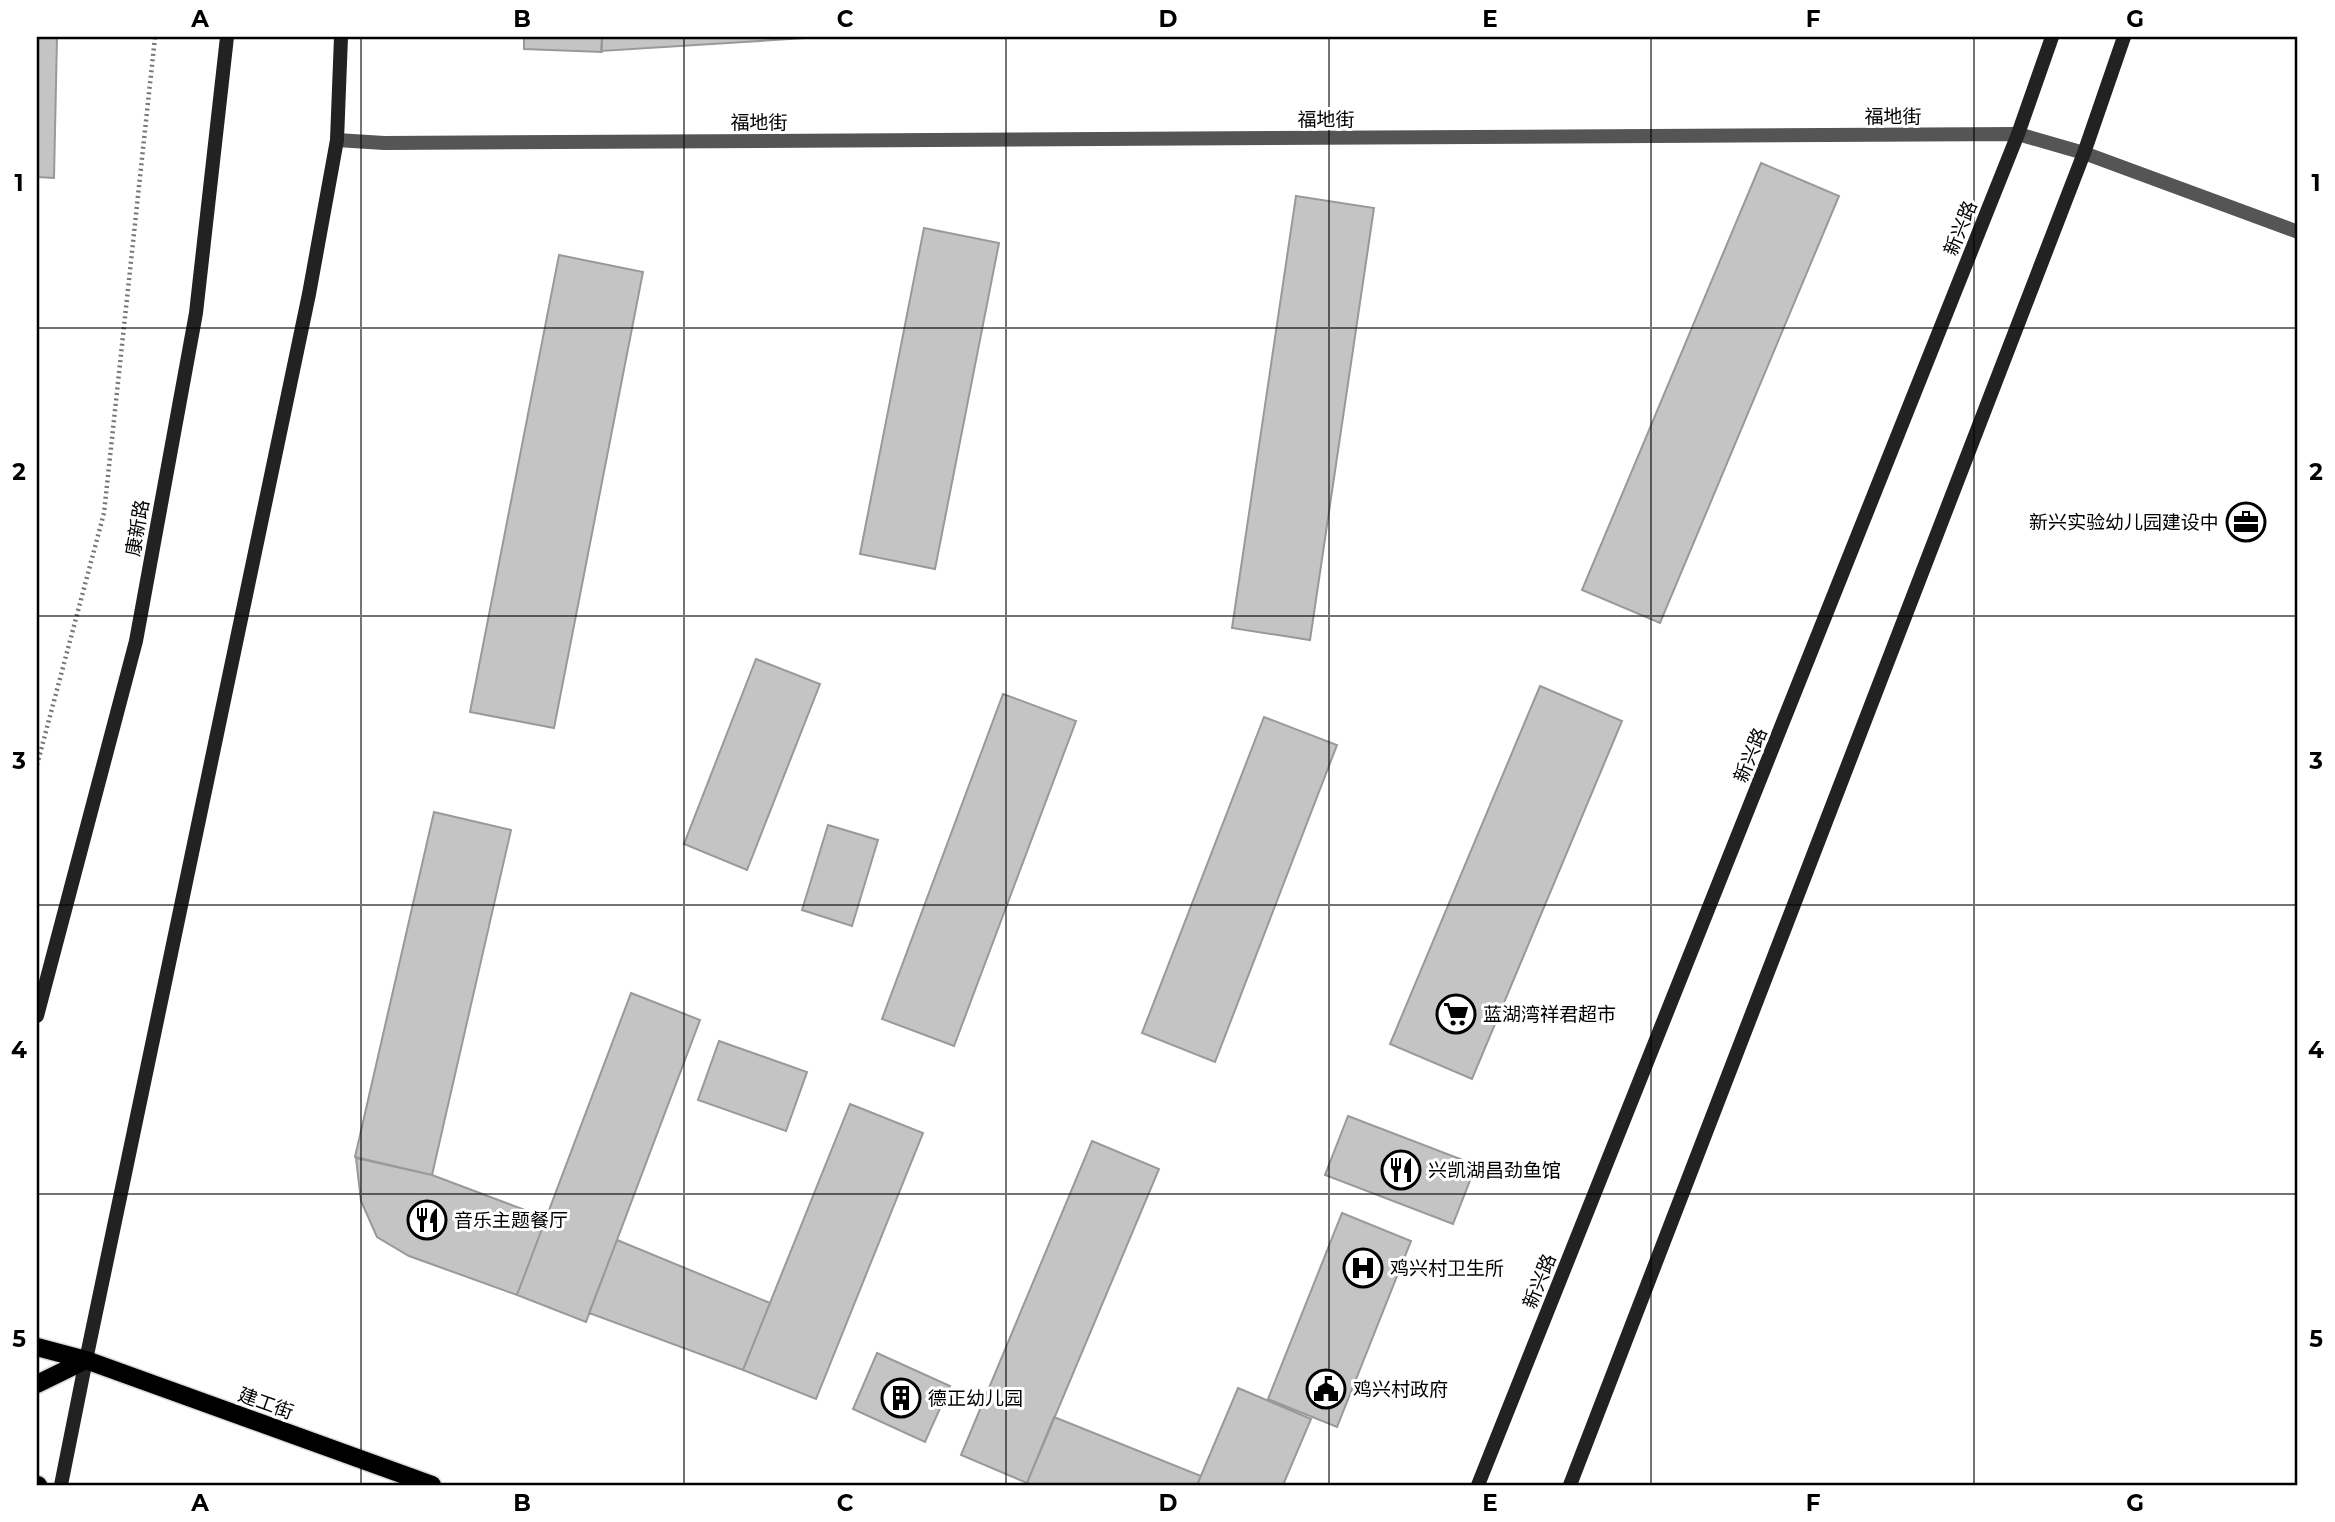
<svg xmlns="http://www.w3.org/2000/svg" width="2335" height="1522" font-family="Montserrat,'Noto Sans SC',sans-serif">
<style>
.building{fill:#c4c4c4;stroke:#999;stroke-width:2}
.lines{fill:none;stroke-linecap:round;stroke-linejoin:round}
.primary-casing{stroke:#dbdbdb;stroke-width:21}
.path{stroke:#777;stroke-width:4.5;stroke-dasharray:2 3.5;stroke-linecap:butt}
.street{stroke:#555;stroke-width:14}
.secondary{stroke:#222;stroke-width:14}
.primary{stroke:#000;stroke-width:18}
.grid{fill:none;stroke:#000;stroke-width:2;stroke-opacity:0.55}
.labels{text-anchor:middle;stroke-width:6;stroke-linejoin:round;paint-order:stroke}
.street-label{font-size:19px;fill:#000;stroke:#fff}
.poi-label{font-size:19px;fill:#000;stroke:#fff;text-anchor:start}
.neatline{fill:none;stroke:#000;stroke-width:2.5}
.grid-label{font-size:23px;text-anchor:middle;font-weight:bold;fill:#000}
</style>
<rect width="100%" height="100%" fill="#fff"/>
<path class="building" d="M37 37H57L54 178 37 177Z
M524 37H602V52L524 49Z
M602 37H821L601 51Z
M1761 163 1839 196 1660 623 1582 590Z
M1296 196 1374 208 1310 640 1232 628Z
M924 228 999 243 935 569 860 554Z
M559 255 643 272 554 728 470 712Z
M756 659 820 684 747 870 684 844Z
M1540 686 1622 721 1472 1079 1390 1044Z
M1003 694 1076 721 954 1046 882 1019Z
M1264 717 1337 745 1215 1062 1142 1033Z
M434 812 511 830 432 1175 355 1157Z
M828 825 878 840 852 926 802 910Z
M631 993 700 1020 586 1322 517 1295Z
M719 1041 807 1072 786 1131 698 1100Z
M850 1104 923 1133 816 1399 743 1370Z
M1348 1116 1476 1165 1453 1224 1325 1175Z
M1092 1141 1159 1169 1027 1483 961 1455Z
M356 1158 432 1175 546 1218 517 1295 409 1256 377 1237 361 1201Z
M1342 1213 1411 1241 1337 1427 1268 1399Z
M617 1240 770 1303 743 1370 589 1313Z
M877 1353 950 1386 925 1442 853 1409Z
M1238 1388 1311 1419 1283 1485H1197Z
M1054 1417 1201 1476 1197 1485H1033L1027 1483Z"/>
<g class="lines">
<defs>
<path id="primary" d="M37 1347 86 1360 432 1485
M37 1384 86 1360
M37 1485H38"/>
</defs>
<use href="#primary" class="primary-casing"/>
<path class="path" d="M37 765 104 513 155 37"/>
<path class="street" d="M337 140 384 143 2018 134 2084 153 2298 232"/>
<path class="secondary" d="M37 1016 136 641 196 313 227 37
M61 1485 86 1360 309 294 337 140 341 37
M1478 1485 2018 134 2052 37
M1570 1485 2084 153 2124 37"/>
<use href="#primary" class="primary"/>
</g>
<path class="grid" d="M361 37V1485M684 37V1485M1006 37V1485M1329 37V1485M1651 37V1485M1974 37V1485M37 328H2298M37 616H2298M37 905H2298M37 1194H2298"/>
<defs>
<symbol id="office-ring" viewBox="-11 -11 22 22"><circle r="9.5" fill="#fff" stroke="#000" stroke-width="1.5"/><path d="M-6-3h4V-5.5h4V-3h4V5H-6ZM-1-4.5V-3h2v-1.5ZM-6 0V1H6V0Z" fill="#000"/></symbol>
<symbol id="supermarket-ring" viewBox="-11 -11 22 22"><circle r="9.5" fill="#fff" stroke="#000" stroke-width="1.5"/><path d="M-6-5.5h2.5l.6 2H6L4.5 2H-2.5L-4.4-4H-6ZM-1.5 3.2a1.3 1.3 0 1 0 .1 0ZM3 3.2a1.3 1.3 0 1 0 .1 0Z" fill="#000"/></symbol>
<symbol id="restaurant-ring" viewBox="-11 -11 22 22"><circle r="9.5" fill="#fff" stroke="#000" stroke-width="1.5"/><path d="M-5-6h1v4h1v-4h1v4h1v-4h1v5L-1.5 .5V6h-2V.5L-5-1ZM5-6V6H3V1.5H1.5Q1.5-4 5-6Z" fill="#000"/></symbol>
<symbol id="hospital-ring" viewBox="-11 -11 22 22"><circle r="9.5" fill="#fff" stroke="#000" stroke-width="1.5"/><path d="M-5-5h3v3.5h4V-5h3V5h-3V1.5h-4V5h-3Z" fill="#000"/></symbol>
<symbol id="civic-ring" viewBox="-11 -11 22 22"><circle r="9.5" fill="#fff" stroke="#000" stroke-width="1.5"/><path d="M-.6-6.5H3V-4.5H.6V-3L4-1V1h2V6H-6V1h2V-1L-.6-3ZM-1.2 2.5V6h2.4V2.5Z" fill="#000"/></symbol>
<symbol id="building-ring" viewBox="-11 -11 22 22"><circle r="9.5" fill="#fff" stroke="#000" stroke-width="1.5"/><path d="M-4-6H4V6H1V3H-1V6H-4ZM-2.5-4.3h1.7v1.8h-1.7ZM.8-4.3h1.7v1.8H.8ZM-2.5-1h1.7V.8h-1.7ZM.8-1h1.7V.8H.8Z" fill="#000"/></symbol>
</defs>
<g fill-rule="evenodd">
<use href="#office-ring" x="2224" y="500" width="44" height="44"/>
<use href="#supermarket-ring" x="1434" y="992" width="44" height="44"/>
<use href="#restaurant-ring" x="1379" y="1148" width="44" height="44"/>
<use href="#restaurant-ring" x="405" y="1198" width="44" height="44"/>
<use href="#hospital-ring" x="1341" y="1246" width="44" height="44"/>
<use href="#civic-ring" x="1304" y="1367" width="44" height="44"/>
<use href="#building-ring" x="879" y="1376" width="44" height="44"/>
</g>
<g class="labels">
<g class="street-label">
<text x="1893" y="123">福地街</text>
<text x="1326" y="126">福地街</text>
<text x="759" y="129">福地街</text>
<text transform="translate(1960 228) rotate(-68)" y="7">新兴路</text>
<text transform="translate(137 528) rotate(-80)" y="7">康新路</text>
<text transform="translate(1750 755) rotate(-68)" y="7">新兴路</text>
<text transform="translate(1539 1281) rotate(-68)" y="7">新兴路</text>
<text transform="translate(266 1403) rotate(20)" y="7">建工街</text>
</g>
<g class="poi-label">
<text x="2219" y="529" text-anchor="end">新兴实验幼儿园建设中</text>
<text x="1483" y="1021">蓝湖湾祥君超市</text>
<text x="1428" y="1177">兴凯湖昌劲鱼馆</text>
<text x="454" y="1227">音乐主题餐厅</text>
<text x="1390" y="1275">鸡兴村卫生所</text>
<text x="1353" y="1396">鸡兴村政府</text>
<text x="928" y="1405">德正幼儿园</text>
</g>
</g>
<rect width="2335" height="1522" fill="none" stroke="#ffffff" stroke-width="77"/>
<rect x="38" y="38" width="2258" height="1446" class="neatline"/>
<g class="grid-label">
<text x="200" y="27">A</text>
<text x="522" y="27">B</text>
<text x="845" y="27">C</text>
<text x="1168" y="27">D</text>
<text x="1490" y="27">E</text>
<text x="1813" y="27">F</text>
<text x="2135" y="27">G</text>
<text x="19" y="191">1</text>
<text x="2316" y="191">1</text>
<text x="19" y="480">2</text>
<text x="2316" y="480">2</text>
<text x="19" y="769">3</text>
<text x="2316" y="769">3</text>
<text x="19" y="1058">4</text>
<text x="2316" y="1058">4</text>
<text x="19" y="1347">5</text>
<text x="2316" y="1347">5</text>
<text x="200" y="1511">A</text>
<text x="522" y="1511">B</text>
<text x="845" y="1511">C</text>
<text x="1168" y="1511">D</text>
<text x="1490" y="1511">E</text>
<text x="1813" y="1511">F</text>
<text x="2135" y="1511">G</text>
</g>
</svg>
